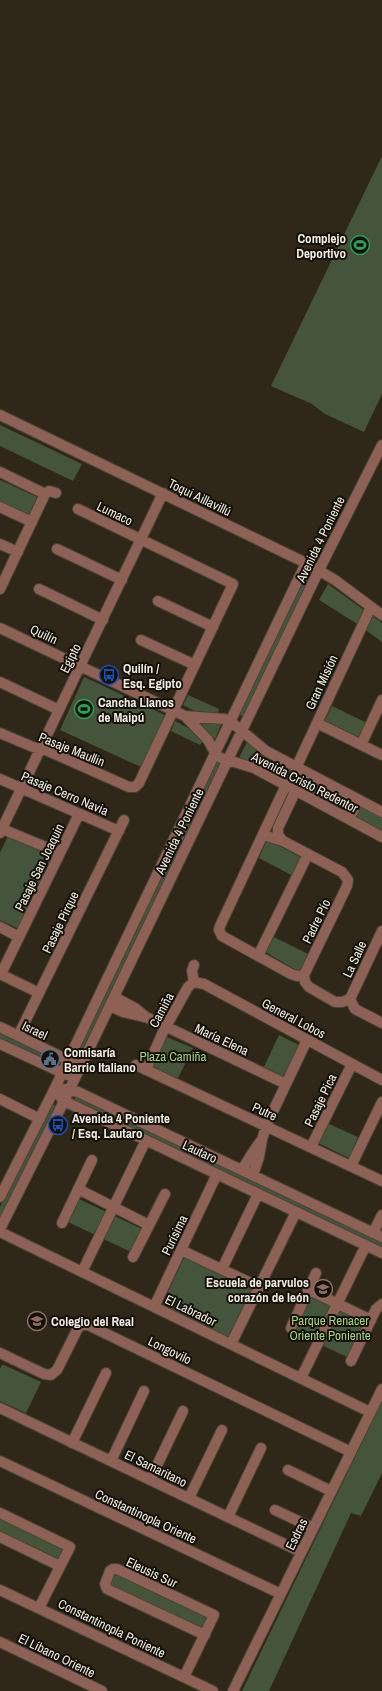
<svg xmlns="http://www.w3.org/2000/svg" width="382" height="1691" font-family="'Archivo Narrow',sans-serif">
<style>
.green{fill:#45553b}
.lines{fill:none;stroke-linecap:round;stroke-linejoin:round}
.minor-casing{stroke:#4a4435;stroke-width:12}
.minor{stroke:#8d6156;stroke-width:10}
.labels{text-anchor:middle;stroke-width:4;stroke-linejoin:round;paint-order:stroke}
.poi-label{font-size:13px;font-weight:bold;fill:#f1ede3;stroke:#14110b;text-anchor:start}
.street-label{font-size:13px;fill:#f1ede3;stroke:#14110b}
.park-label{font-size:13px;fill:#a7d28d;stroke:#14110b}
</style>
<rect width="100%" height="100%" fill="#2f2819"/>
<path class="green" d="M382 156V394L364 432 325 414 312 404 271 386Z
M0 425 82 464 73 481 0 446Z
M0 480 37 497 28 518 0 505Z
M309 569 314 572 244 717 238 714Z
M328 584 382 623V642L359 625 319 600Z
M84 677 167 716 143 768 60 730Z
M188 695 219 709 218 713 194 711 183 705Z
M332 706 367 723 359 740 324 722Z
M175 721 188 728 202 742 200 745 171 731Z
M198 721 222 722 215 739Z
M247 742 260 753 382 817V832L241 761 239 758Z
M217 758 223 762 80 1061 74 1057Z
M8 836 53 857 19 929 0 920V853Z
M270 841 300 857 301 860 293 876 259 858 266 842Z
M272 936 308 954 300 970H296L267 953 265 951Z
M0 1030 64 1061 62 1068 0 1040Z
M279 1035 299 1045 283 1077 263 1069Z
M167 1037 193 1048 177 1080 154 1069V1063Z
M76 1096 382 1241V1248L73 1102Z
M52 1103 58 1108 0 1222V1207Z
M327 1123 358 1137 349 1158 318 1143Z
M77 1198 144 1230 133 1253 66 1221Z
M185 1256 254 1290 230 1339 161 1306Z
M311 1297 365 1323 349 1358 294 1332Z
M2 1365H4L41 1382 26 1413 0 1401V1369Z
M382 1401V1473L361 1516 351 1513 269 1691H242Z
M0 1519 64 1549 57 1562 0 1534Z
M113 1572 207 1616 201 1629 107 1585Z"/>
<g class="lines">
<defs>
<path id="minor" d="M0 415 306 563 335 580 382 615
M0 472 45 494
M45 494 49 491 56 493
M0 507 32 522
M0 544 18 552
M57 549 122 580
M0 589 45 494
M39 589 103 620
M158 601 213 627
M0 628 185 716 208 740 215 753
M141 640 195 665
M0 682 59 710
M185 716 224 719 230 721 266 751 382 812
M317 723 382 755
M0 733 33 747 48 751 129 787H135L139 783 233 584 78 509
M361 745 382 700
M221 758 254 768 382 837
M296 768 371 607
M0 779 119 831
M286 785 220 926 219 930 222 936 291 974 297 976 304 975
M342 815H350C356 810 355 804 351 797
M0 828 60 853
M0 833 163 493
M263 835 283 841 342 872 348 880 347 886 304 975
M283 841 278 835V828L296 790
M0 927 19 937
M258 956 308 854
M0 974 39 993
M1 974 79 814
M304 975 305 982 309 987 335 1002H342L350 999
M194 982 204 984 382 1080
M194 982 192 971 194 965
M114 997 135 1008 146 1017 286 1084
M350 999 382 931
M350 999 355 1009 382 1023
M110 1006 123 1012 144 1017
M0 1027 74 1063
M18 1036 124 820
M0 1044 67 1075
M136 1065 382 1181
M146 1070 163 1032 188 987 194 982
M64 1089 78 1092 382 1237
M54 1090 64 1101 382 1253
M0 1099 40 1119
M311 1147 352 1064
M351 1166 382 1102
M242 1170 251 1155 260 1142
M253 1175 259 1157 262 1140 266 1126 307 1040
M78 1189 149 1225
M0 1197 54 1090 306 563
M62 1223 92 1160
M0 1229 64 1101 319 570 382 445
M0 1232 370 1412
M373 1233 382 1215
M181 1250 259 1287
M133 1257 165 1194
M222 1269 258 1194
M82 1272 146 1140
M309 1290 371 1320
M154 1307 217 1174
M291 1328 316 1273
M231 1344 296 1212
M0 1353 44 1374 51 1375 57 1370 78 1328 82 1325H88L351 1452
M351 1361 376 1309 382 1304
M301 1378 366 1245
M0 1408 301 1552
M72 1443 106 1373
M0 1461 281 1594
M111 1461 144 1391
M288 1470 331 1491
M150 1480 183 1411
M189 1498 222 1430
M275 1510 313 1528
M0 1513 70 1547 39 1608
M228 1517 261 1448
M0 1537 60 1566
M0 1590 213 1691
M0 1642 102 1691
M184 1677 214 1615 117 1569H113L110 1571 105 1584 107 1589 205 1635
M233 1691 382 1389"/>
</defs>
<use href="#minor" class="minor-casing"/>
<use href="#minor" class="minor"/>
</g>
<defs>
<symbol id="stadium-ring" viewBox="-11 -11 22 22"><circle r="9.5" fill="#14110b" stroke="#2e9e5b" stroke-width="1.5"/><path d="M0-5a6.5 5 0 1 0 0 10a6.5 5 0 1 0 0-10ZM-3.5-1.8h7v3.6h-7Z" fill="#2e9e5b"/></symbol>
<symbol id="bus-ring" viewBox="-11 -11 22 22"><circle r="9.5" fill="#14110b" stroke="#1a4fb4" stroke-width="1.5"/><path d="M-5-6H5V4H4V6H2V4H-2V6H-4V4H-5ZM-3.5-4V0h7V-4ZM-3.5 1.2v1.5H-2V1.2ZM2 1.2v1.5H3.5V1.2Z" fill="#1a4fb4"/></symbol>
<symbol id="civic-ring" viewBox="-11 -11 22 22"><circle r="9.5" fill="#14110b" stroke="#5c6f8a" stroke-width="1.5"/><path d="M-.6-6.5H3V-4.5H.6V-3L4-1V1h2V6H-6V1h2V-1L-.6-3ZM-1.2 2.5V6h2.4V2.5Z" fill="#5c6f8a"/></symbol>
<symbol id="school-ring" viewBox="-11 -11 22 22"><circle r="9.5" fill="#14110b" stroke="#8d6e63" stroke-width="1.5"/><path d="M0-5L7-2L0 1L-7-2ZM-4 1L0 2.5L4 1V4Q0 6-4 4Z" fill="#8d6e63"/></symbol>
</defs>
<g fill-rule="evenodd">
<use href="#stadium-ring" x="349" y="234" width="22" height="22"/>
<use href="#bus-ring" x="98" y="664" width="22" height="22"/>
<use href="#stadium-ring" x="73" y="698" width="22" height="22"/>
<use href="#civic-ring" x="39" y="1048" width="22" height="22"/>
<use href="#bus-ring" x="47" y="1114" width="22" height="22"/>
<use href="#school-ring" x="312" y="1278" width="22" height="22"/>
<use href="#school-ring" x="26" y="1310" width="22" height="22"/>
</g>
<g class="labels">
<g class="poi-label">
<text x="346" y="243" text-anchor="end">Complejo<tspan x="346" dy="15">Deportivo</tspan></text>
<text x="123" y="673">Quilín /<tspan x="123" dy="15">Esq. Egipto</tspan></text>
<text x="98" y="707">Cancha Llanos<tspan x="98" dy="15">de Maipú</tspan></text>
<text x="64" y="1057">Comisaría<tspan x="64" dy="15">Barrio Italiano</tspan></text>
<text x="72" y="1123">Avenida 4 Poniente<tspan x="72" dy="15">/ Esq. Lautaro</tspan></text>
<text x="309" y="1287" text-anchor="end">Escuela de parvulos<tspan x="309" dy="15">corazón de león</tspan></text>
<text x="51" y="1326">Colegio del Real</text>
</g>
<g class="street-label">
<text transform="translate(200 497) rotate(26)" y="5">Toqui Aillavillú</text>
<text transform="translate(115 513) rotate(26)" y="5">Lumaco</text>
<text transform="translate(320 539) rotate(-64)" y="5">Avenida 4 Poniente</text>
<text transform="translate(44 634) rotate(25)" y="5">Quilín</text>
<text transform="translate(70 658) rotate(-64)" y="5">Egipto</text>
<text transform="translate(321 682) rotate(-65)" y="5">Gran Misión</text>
<text transform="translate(72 749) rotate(22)" y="5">Pasaje Maullin</text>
<text transform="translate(305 782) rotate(27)" y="5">Avenida Cristo Redentor</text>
<text transform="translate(65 793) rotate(23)" y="5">Pasaje Cerro Navia</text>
<text transform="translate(179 831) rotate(-64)" y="5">Avenida 4 Poniente</text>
<text transform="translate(39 867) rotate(-64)" y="5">Pasaje San Joaquin</text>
<text transform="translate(316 921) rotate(-64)" y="5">Padre Pío</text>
<text transform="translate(60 922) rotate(-64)" y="5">Pasaje Pirque</text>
<text transform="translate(354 959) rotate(-65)" y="5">La Salle</text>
<text transform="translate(161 1010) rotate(-62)" y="5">Camiña</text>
<text transform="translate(294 1018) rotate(28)" y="5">General Lobos</text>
<text transform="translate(35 1030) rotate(26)" y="5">Israel</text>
<text transform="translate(222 1039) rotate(25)" y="5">María Elena</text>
<text transform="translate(320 1100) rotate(-64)" y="5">Pasaje Pica</text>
<text transform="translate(265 1111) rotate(25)" y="5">Putre</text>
<text transform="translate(200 1151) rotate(25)" y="5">Lautaro</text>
<text transform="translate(174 1235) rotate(-64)" y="5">Purísima</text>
<text transform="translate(191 1310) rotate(26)" y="5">El Labrador</text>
<text transform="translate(170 1350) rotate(26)" y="5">Longovilo</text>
<text transform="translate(156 1468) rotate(26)" y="5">El Samaritano</text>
<text transform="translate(146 1516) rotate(25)" y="5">Constantinopla Oriente</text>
<text transform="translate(296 1534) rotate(-64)" y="5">Esdras</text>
<text transform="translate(152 1572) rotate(25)" y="5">Eleusis Sur</text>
<text transform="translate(112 1628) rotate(26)" y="5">Constantinopla Poniente</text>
<text transform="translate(57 1655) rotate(26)" y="5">El Líbano Oriente</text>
</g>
<g class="park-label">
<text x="173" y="1061">Plaza Camiña</text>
<text x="330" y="1325">Parque Renacer<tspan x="330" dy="15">Oriente Poniente</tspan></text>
</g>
</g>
</svg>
